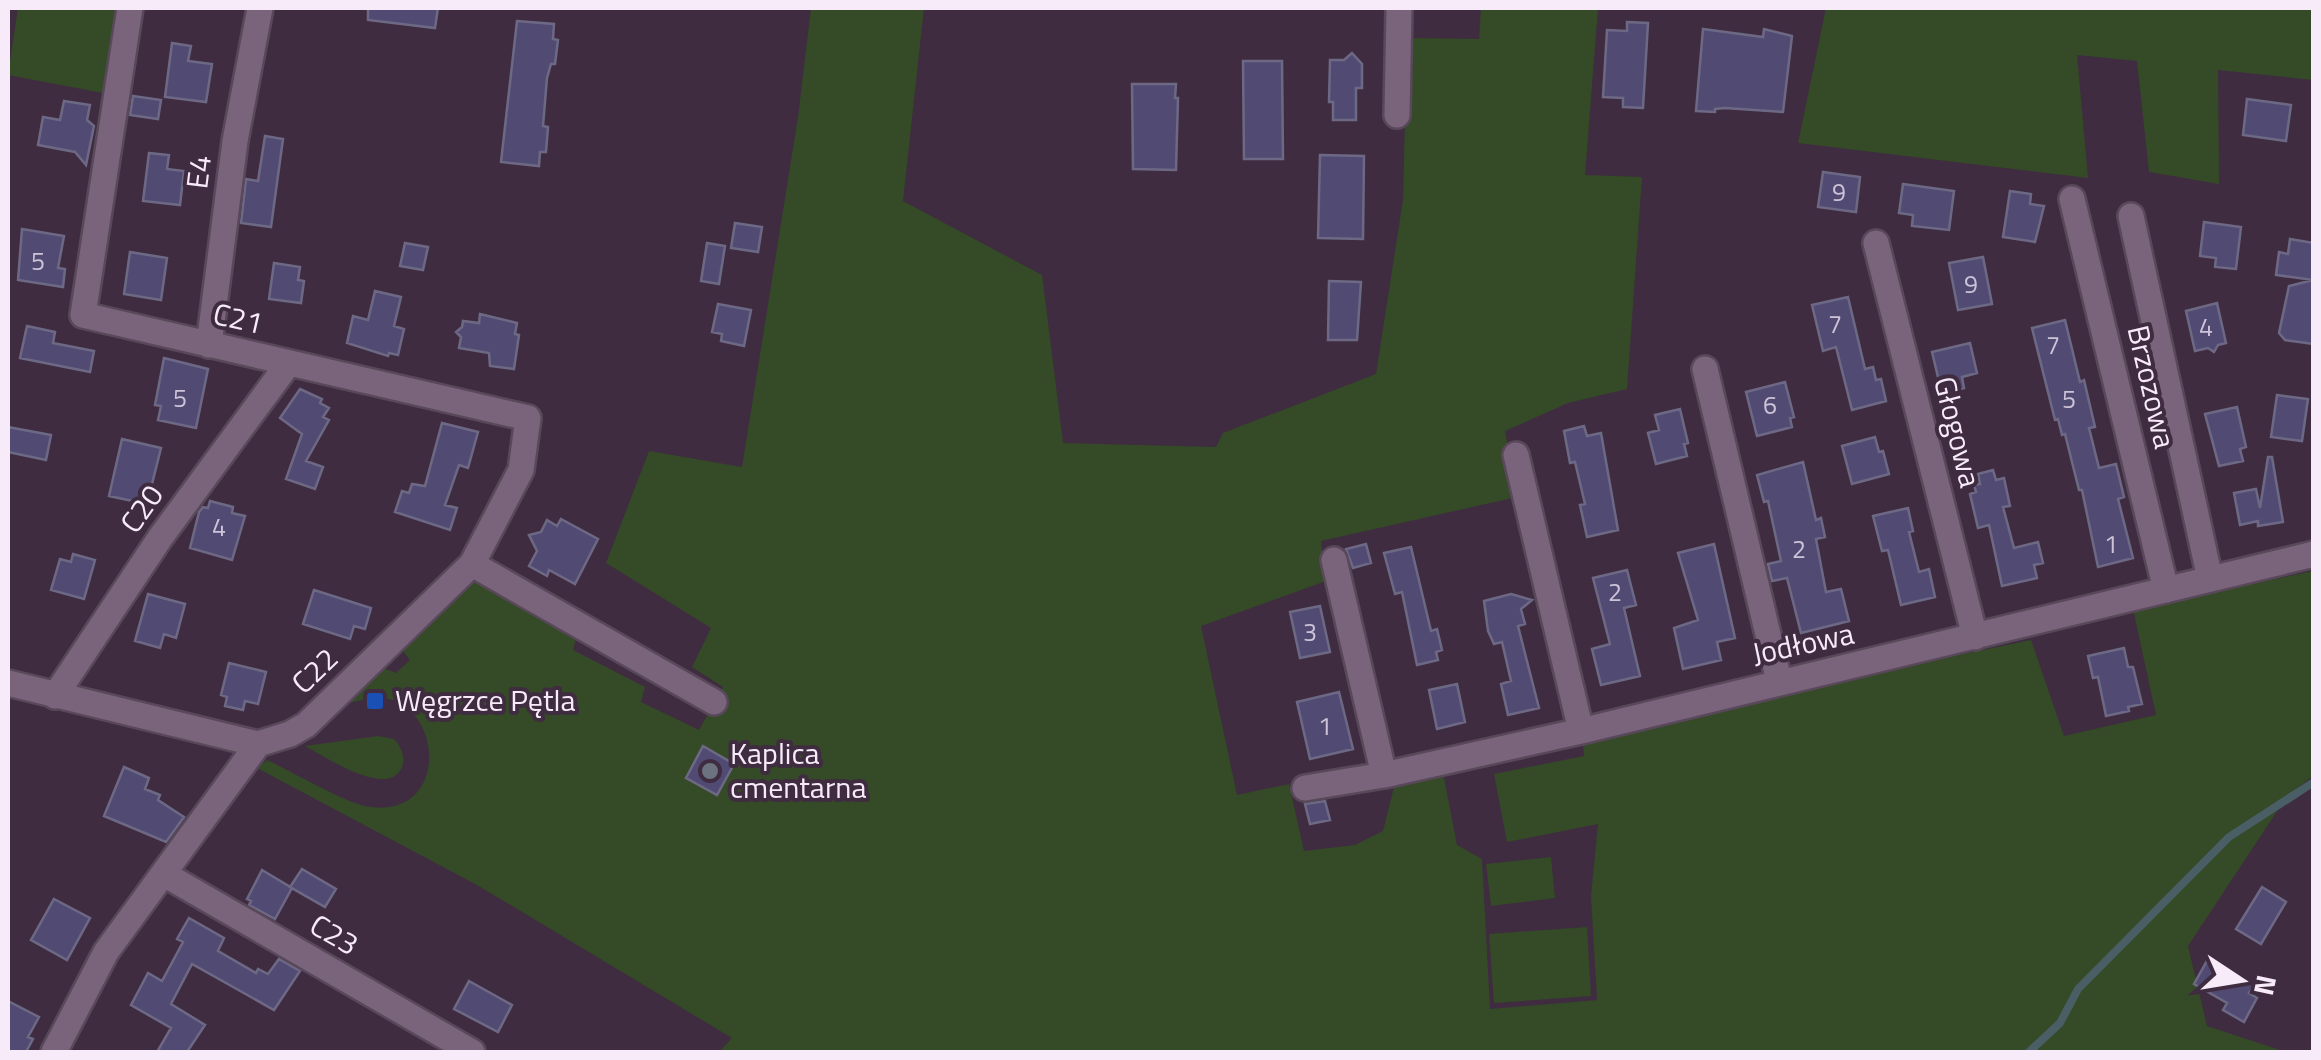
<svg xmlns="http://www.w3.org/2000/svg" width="2321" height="1060" font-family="'Titillium Web',sans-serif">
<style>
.green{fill:#354a26}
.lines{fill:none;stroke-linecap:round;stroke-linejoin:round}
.stream{stroke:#4a5e66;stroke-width:8}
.building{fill:#514b73;stroke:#6d6985;stroke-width:2.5}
.street-casing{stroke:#584859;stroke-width:30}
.street{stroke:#79647b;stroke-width:25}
.transit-dot{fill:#1a4fb4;stroke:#3f2c41;stroke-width:4}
.worship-dot{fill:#6b7280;stroke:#3f2c41;stroke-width:4}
.labels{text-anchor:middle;stroke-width:8;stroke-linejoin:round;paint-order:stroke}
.number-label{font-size:25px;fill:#cec3d8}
.street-label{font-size:30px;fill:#f8ebf9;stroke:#3f2c41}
.poi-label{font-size:30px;fill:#f8ebf9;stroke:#3f2c41;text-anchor:start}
</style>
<rect width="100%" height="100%" fill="#3f2c41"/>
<path class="green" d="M18 8H121L108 94 8 75Z
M811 8H924L903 201 1042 275 1063 443 1216 447 1223 433 1376 374 1403 200 1407 38 1479 39 1481 8H1598L1585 175 1642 177 1627 389 1568 403 1505 431 1517 497 1321 541 1326 581 1201 626 1237 795 1289 784 1304 851 1355 845 1383 831 1394 787 1443 773 1457 845 1482 859 1490 1009 1597 1000 1591 896 1598 824 1507 842 1494 774 1584 756 1583 745 1896 668 2031 640 2064 736 2156 715 2133 609 2313 571V776L2287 796 2188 946 2207 1026 2286 1052H719L732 1038 477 885 257 768 267 760C291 771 342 801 365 806 446 822 446 714 389 699 375 695 350 703 335 706L381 667 396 673 410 660 398 645 472 576 576 638 573 650 645 687 641 702 699 730 723 687 692 667 711 628 606 563 649 451 742 467 798 117Z
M1826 8H2313V80L2218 70 2219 184 2149 172 2137 61 2077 55 2088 178 1798 143Z
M378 736 394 739C401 747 407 758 401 769 386 798 324 756 305 746Z
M1551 857 1555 898 1491 906 1486 864Z
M1587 927 1591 996 1494 1003 1489 934Z"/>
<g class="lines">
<path class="stream" d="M2029 1052 2060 1023 2078 989 2229 837 2314 782"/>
</g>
<path class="building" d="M368 8H438L435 28 368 20Z
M517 21 554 24 553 39 558 40 555 64H551L547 78 543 126 548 127 546 152H540L539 166 501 162Z
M1627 22 1648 23 1643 108 1623 107V98L1603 97 1607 30 1627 31Z
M1703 29 1763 37 1764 29 1792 36 1783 112 1725 108 1715 109V112L1696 111Z
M172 43 191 46 188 61 212 64 206 102 165 97Z
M1352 53 1362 64V88H1356V120H1333V102H1329L1330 60H1344Z
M1243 61H1282L1283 159H1244Z
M1132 84H1176L1175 98H1178L1176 170 1133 169Z
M133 96 161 100 158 119 130 115Z
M2247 99 2291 105 2286 141 2243 135Z
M64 101 90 105 87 120 94 126 86 165 75 152 38 145 43 117 60 120Z
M265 136 283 139 271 227 241 223 246 179 258 181Z
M149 153 169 155 167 169 184 171 180 205 143 201Z
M1320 155 1364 156 1363 239 1318 238Z
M1823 172 1860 177 1856 212 1818 207Z
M1903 184 1954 191 1949 230 1912 226 1913 215 1899 213Z
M2010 191 2031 194 2030 204 2044 206 2035 242 2003 237Z
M2204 222 2241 227 2236 269 2215 267 2216 258 2200 256Z
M735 223 762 227 758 252 731 248Z
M22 229 64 236 58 268 65 269 63 287 18 280Z
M2290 239 2314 243V344L2285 340 2279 333 2289 286 2313 280 2276 275 2279 252 2288 254Z
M405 243 428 247 423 270 400 266Z
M707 243 725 246 719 284 701 281Z
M130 252 167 258 161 300 124 294Z
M1983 257 1992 304 1958 310 1949 263Z
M274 263 300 267 298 280 304 281 301 303 269 299Z
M1329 281 1361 282 1357 340H1328Z
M375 291 401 297 394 326 404 329 398 355 389 353 388 356 347 343 353 316 368 320Z
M1848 297 1865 369 1873 367 1876 380 1881 379 1886 401 1852 410 1836 347 1823 351 1812 305Z
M2217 303 2226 343 2218 345 2214 352 2208 348 2195 351 2186 311Z
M718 304 751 310 744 346 721 341 722 334 712 332Z
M480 314 517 323 515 334 519 335 514 369 490 366 489 353 459 348 461 337 456 332 462 327 463 321 479 323Z
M2065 320 2080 382 2084 380 2095 427 2089 428 2099 468 2116 464 2124 497 2118 499 2133 558 2098 567 2082 490H2079L2065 434 2062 435 2058 419 2055 420 2032 328Z
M27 326 55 332 53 343 94 351 90 372 20 358Z
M1970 343 1977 373 1962 377 1964 388 1942 394 1932 352Z
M164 358 208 369 196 428 158 420 161 406 155 405Z
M1785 382 1794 417 1790 418 1792 427 1757 436 1746 392Z
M300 389 322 399 320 403 329 408 323 417 329 420 306 461 323 467 315 489 286 479 302 434 280 418Z
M2277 395 2308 399 2302 441 2271 437Z
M2237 407 2246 447 2240 449 2243 461 2219 466 2205 414Z
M1680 409 1688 443 1684 444 1687 456 1656 464 1648 433 1659 430 1655 415Z
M442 423 478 432 468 468 459 465 445 505 457 508 450 530 395 512 402 491 409 493 412 484 425 486Z
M1584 426 1587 436 1601 433 1618 530 1587 537 1580 505 1585 504 1575 462 1570 463 1564 431Z
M8 427 51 435 46 460 8 452Z
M1875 437 1879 452 1883 451 1889 474 1852 484 1842 446Z
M122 439 161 448 150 492 145 490 142 503 109 496Z
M2268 457H2272L2283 522 2258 526V521L2240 525 2234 493 2256 489 2260 508Z
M1803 462 1816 520 1821 518 1825 537 1816 539 1826 592 1841 589 1849 621 1801 633 1787 578 1772 581 1768 564 1781 561 1768 501 1764 502 1757 475Z
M1993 470 1996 480 2004 478 2010 506 2003 507 2014 548 2038 542 2043 563 2034 565 2037 578 2002 586 1989 525 1978 528 1970 494 1976 492 1974 485 1980 484 1978 474Z
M210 501 233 507 232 513 245 516 232 560 190 548 199 512 203 507 208 508Z
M1908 508 1913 531 1909 532 1919 572 1929 569 1935 597 1901 605 1888 550 1882 551 1873 516Z
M561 519 598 539 575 584 549 570 547 576 529 566 537 551 529 535 541 532 547 520 557 526Z
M1366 544 1371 563 1353 568 1346 549Z
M1714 544 1735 638 1717 642 1721 660 1683 669 1674 628 1698 620 1678 553Z
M1411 547 1431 631 1437 629 1442 650 1436 652 1438 660 1417 665 1402 592 1395 594 1384 553Z
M73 554 95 560 84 599 51 590 60 559 71 562Z
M1627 570 1636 605 1624 608 1640 676 1601 685 1592 649 1610 644 1593 578Z
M314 590 371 608 365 629 354 626 350 639 303 624Z
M148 594 185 604 176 638 164 634 160 648 135 641Z
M1511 594 1532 600 1521 609 1525 624 1518 626 1539 708 1508 715 1501 684 1511 681 1502 642 1494 644 1488 631 1484 601Z
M1320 606 1330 652 1300 658 1290 612Z
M2124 648 2128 667H2133L2142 704 2128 707 2129 711 2106 716 2098 677 2093 678 2088 656Z
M229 663 266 672 258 704 245 701 243 710 225 706 227 697 221 695Z
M1457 684 1465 722 1437 729 1429 690Z
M1339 692 1353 749 1310 759 1297 702Z
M703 746 734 764 717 795 686 778Z
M124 767 149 778 145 789 160 795 158 800 184 817 166 842 104 816Z
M1325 801 1330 820 1310 824 1305 804Z
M302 869 336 889 325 907 290 887Z
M262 870 292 888 275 919 249 905 251 901 247 899Z
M2262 887 2286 902 2261 944 2236 929Z
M54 899 90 918 67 960 31 940Z
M189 918 224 938 218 951 256 973 258 969 268 974 279 959 300 971 274 1010 192 964 171 1004 205 1025 187 1052H157L171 1028 131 1005 148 973 162 981 183 942 177 939Z
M2208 959 2254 985 2249 993 2257 998 2244 1022 2223 1010 2227 1003 2194 984Z
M469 981 512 1005 498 1032 454 1009Z
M8 1001 39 1017 28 1037 33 1039 26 1052H8Z"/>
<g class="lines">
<defs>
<path id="street" d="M130 8 83 315 528 418 521 470 472 564
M1397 115 1399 8
M2072 199 2166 590
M2131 216 2210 579
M1876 243 1975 637
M209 345 235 141 260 8
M1705 369 1779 681
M1516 455 1581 731
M1334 560 1384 775
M8 683 258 744
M55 696 160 538 288 364
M1305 788 1384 775 1581 731 2314 554
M164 874 472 1052
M54 1052 106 952 258 744 290 734 306 725 472 564 714 702"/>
</defs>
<use href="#street" class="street-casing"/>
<use href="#street" class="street"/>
</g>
<rect class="transit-dot" x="365" y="691" width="20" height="20" rx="5"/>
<circle class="worship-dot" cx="710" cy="771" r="10"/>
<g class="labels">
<g class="number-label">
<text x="1839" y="201">9</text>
<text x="38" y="270">5</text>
<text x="1971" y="293">9</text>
<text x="1835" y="333">7</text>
<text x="2206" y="336">4</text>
<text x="2053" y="354">7</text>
<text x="180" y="407">5</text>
<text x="2069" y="408">5</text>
<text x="1770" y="414">6</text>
<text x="219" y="536">4</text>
<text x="2111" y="553">1</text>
<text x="1799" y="558">2</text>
<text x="1615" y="601">2</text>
<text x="1310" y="641">3</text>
<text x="1325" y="735">1</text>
</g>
<g class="street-label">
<text transform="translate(199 172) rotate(-83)" y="10">E4</text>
<text transform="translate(238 319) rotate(13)" y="10">C21</text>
<text transform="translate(2151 387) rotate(77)" y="10">Brzozowa</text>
<text transform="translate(1957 432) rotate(76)" y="10">Głogowa</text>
<text transform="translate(142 509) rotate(-55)" y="10">C20</text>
<text transform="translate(1803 644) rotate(-12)" y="10">Jodłowa</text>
<text transform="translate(315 671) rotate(-44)" y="10">C22</text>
<text transform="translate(334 935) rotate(30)" y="10">C23</text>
</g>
<g class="poi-label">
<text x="395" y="711">Węgrzce Pętla</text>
<text x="730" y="764">Kaplica<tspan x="730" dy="34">cmentarna</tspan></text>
</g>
</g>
<rect width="2321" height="1060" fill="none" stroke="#f8ebf9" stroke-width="20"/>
<g transform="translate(2241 980) rotate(102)" stroke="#3f2c41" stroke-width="8" paint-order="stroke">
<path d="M0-8L18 38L0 25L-18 38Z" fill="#f8ebf9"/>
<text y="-15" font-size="28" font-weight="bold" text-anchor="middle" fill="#f8ebf9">N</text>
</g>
</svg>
